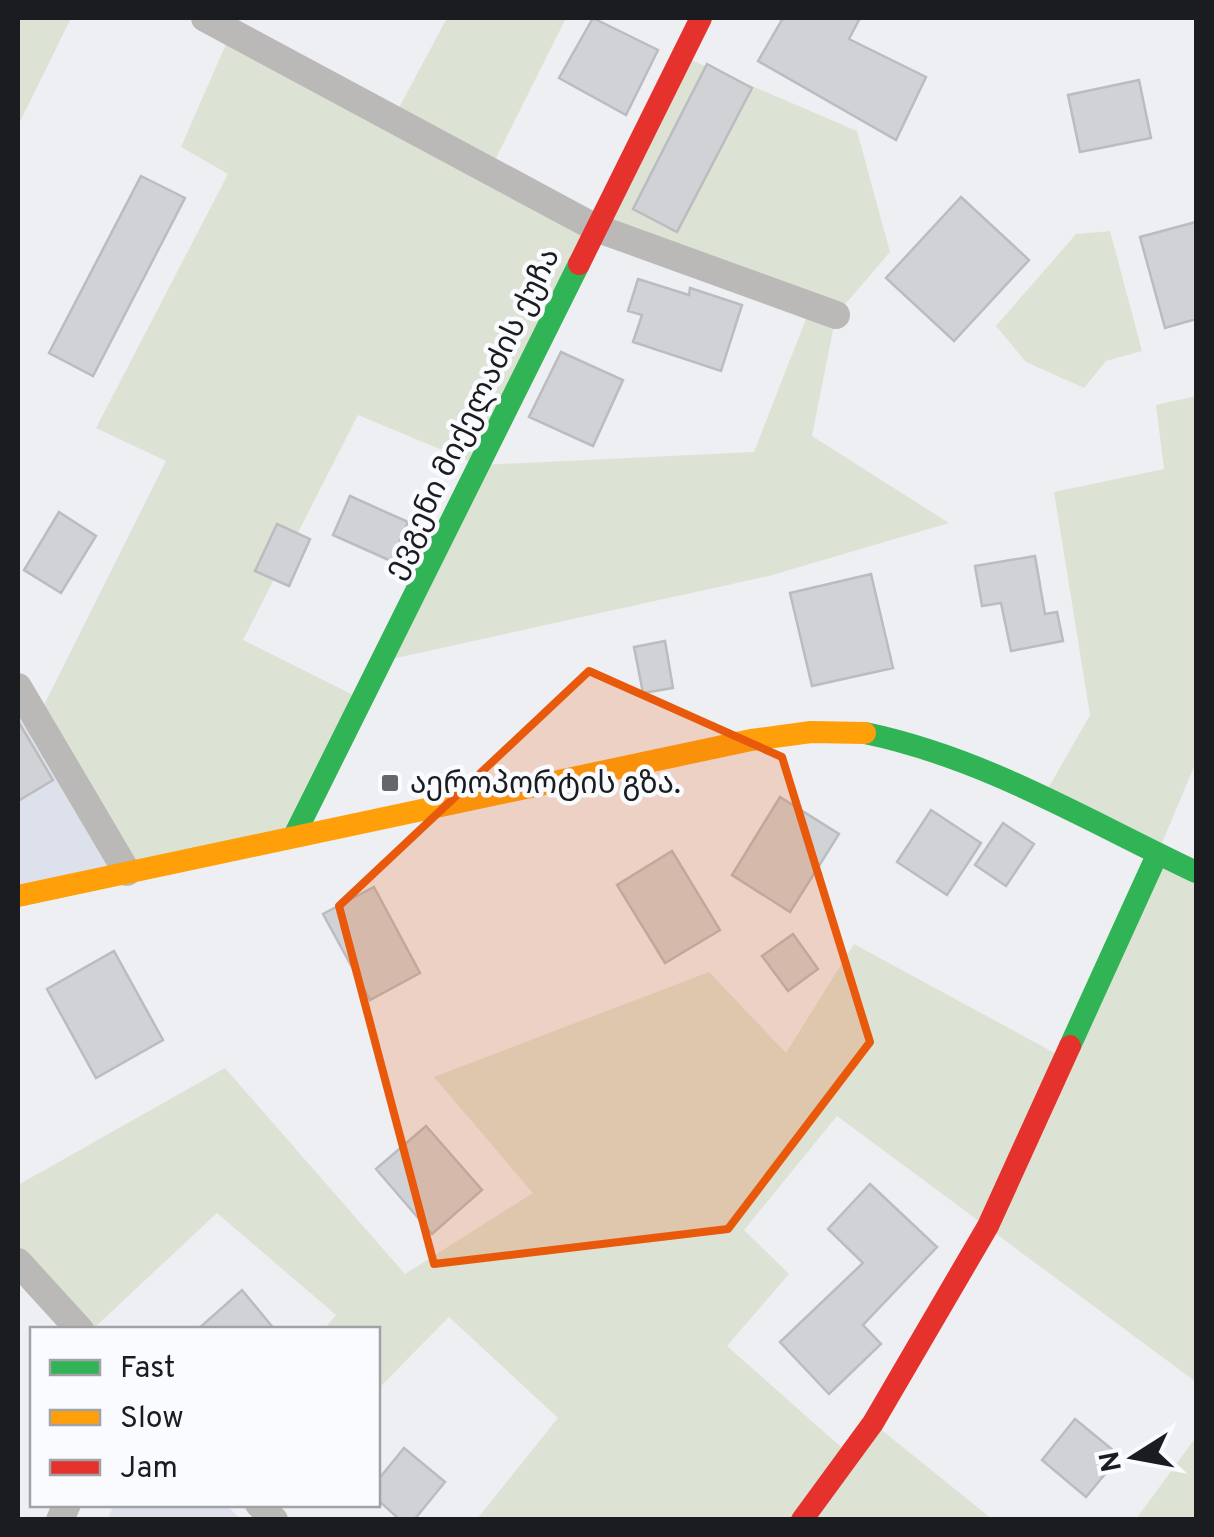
<svg xmlns="http://www.w3.org/2000/svg" width="1214" height="1537" font-family="Overpass,'Noto Sans Georgian',sans-serif">
<style>
.built{fill:#dde1eb}
.green{fill:#dce3d5;fill-rule:evenodd}
.building{fill:#d1d2d5;stroke:#bbbcbf;stroke-width:2.5}
.lines{fill:none;stroke-linecap:round;stroke-linejoin:round}
.street{stroke:#bbb9b7;stroke-width:28}
.fast{stroke:#30b455;stroke-width:22}
.slow{stroke:#ff9f0a;stroke-width:22}
.jam{stroke:#e5322d;stroke-width:22}
.marked{fill:#e8590c;fill-opacity:0.2;stroke:#e8590c;stroke-width:8;stroke-linejoin:round}
.poi-dot{fill:#656669;stroke:#fafbff;stroke-width:4}
.labels{text-anchor:middle;stroke-width:9;stroke-linejoin:round;paint-order:stroke}
.street-label{font-size:30px;fill:#1b1c1f;stroke:#fafbff}
.poi-label{font-size:30px;fill:#1b1c1f;stroke:#fafbff;text-anchor:start}
</style>
<rect width="100%" height="100%" fill="#eeeff3"/>
<path class="built" d="M18 694 120 867 18 889Z
M115 1504 226 1505 241 1519H107Z"/>
<path class="green" d="M18 18H71L18 126Z
M447 18H566L491 168 596 228 682 56 857 131 890 252 836 315 812 436 949 523 769 576 382 661 478 465 358 415 243 640 363 700 295 834 127 872 37 719 166 461 96 428 228 174 181 147 233 28 394 117ZM596 228 811 306 754 452 480 465Z
M1110 231 1142 351 1106 361 1084 388 1026 362 996 326 1076 234Z
M1196 396V762L1157 855 1196 872V1382L837 1116 744 1230 789 1274 727 1346 849 1454 873 1423 992 1519H477L558 1418 449 1317 378 1389V1330L324 1329 336 1315 217 1213 93 1329 18 1262V1185L225 1068 405 1274 533 1193 434 1077 709 972 786 1053 854 944 1064 1058 1156 855 1046 792 1090 715 1054 492 1164 469 1156 405Z
M1196 1437V1519H1136Z"/>
<path class="building" d="M593 18 658 50 626 115 559 78Z
M783 18H860L849 39 926 77 896 140 758 61Z
M707 64 752 88 677 232 633 209Z
M1139 80 1151 138 1080 152 1068 95Z
M141 176 185 198 93 376 49 353Z
M961 197 1029 260 954 341 886 278Z
M1196 222V319L1165 328 1140 237Z
M638 279 689 295 690 288 742 305 721 371 633 342 642 315 628 311Z
M561 352 623 380 593 446 529 417Z
M350 496 408 522 391 561 333 535Z
M59 512 96 536 61 593 24 570Z
M277 524 310 539 289 586 255 571Z
M1035 556 1045 614 1057 612 1063 641 1011 651 1001 603 982 606 975 566Z
M871 574 893 668 812 686 790 593Z
M665 641 673 688 643 693 634 647Z
M18 721 53 780 18 801Z
M780 797 839 834 790 912 732 875Z
M931 810 981 843 947 895 897 862Z
M1003 823 1034 844 1006 886 975 865Z
M672 851 720 930 665 963 617 885Z
M374 887 420 973 370 1000 323 914Z
M793 934 818 969 788 991 762 956Z
M114 951 163 1040 96 1078 47 989Z
M426 1126 482 1190 432 1234 376 1169Z
M870 1184 937 1247 863 1325 881 1344 829 1394 780 1342 863 1263 828 1229Z
M242 1290 275 1330H197Z
M1075 1419 1120 1456 1086 1497 1042 1460Z
M404 1448 445 1482 414 1520H400L378 1500V1480Z"/>
<g class="lines">
<path class="street" d="M205 18 596 228 836 315
M18 687 127 872
M18 1262 80 1330
M259 1504 274 1520
M60 1520 67 1504"/>
<path class="fast" d="M865 733C985 758 1086 820 1196 872
M295 834 579 264
M1070 1046 1157 855"/>
<path class="slow" d="M18 896 751 740 811 732 865 733"/>
<path class="jam" d="M579 264 701 18
M802 1520 873 1423 988 1226 1070 1046"/>
</g>
<path class="marked" d="M589 671 782 757 870 1042 728 1229 434 1264 339 906Z"/>
<rect class="poi-dot" x="380" y="773" width="20" height="20" rx="5"/>
<g class="labels">
<g class="street-label">
<text transform="translate(471 413) rotate(-64)" y="10">ევგენი მიქელაძის ქუჩა</text>
</g>
<g class="poi-label">
<text x="410" y="793">აეროპორტის გზა.</text>
</g>
</g>
<rect width="1214" height="1537" fill="none" stroke="#1b1c1f" stroke-width="40"/>
<rect x="30" y="1327" width="350" height="180" fill="#fafbff" stroke="#a1a2a5" stroke-width="2.5"/>
<rect x="50" y="1360" width="50" height="15" fill="#30b455" stroke="#a1a2a5" stroke-width="2.5"/>
<text x="120" y="1377" font-size="30" fill="#1b1c1f">Fast</text>
<rect x="50" y="1410" width="50" height="15" fill="#ff9f0a" stroke="#a1a2a5" stroke-width="2.5"/>
<text x="120" y="1427" font-size="30" fill="#1b1c1f">Slow</text>
<rect x="50" y="1460" width="50" height="15" fill="#e5322d" stroke="#a1a2a5" stroke-width="2.5"/>
<text x="120" y="1477" font-size="30" fill="#1b1c1f">Jam</text>
<g transform="translate(1134 1457) rotate(259)" stroke="#fafbff" stroke-width="8" paint-order="stroke">
<path d="M0-8L18 38L0 25L-18 38Z" fill="#1b1c1f"/>
<text y="-15" font-size="28" font-weight="bold" text-anchor="middle" fill="#1b1c1f">N</text>
</g>
</svg>
